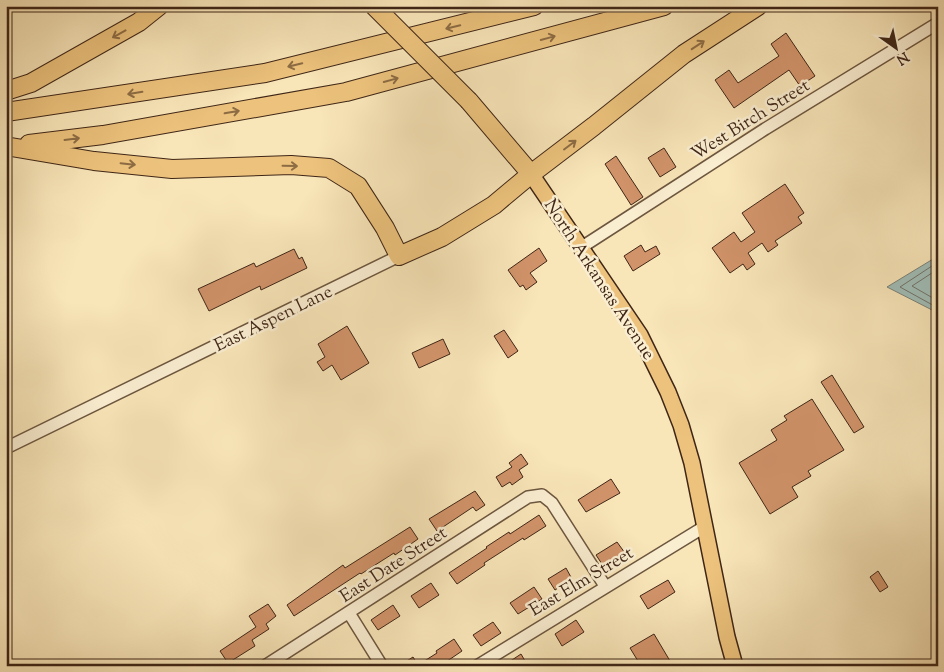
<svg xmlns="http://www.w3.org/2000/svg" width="944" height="672" font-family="'Sorts Mill Goudy',serif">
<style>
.water{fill:#a0bdb7;stroke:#798177}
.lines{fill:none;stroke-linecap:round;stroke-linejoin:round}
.shore{stroke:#707267;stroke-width:1}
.building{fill:#d1936a;stroke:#3f2617}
.minor-casing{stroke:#6d563f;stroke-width:14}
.major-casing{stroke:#3f2617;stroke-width:18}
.highway-casing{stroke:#3f2617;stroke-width:20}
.minor{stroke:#faeed1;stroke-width:11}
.major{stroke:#ecc27c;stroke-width:15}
.highway{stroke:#ecc27c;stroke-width:18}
.highway-bridge-casing{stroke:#3f2617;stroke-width:20;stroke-linecap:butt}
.highway-bridge{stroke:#ecc27c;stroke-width:18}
.oneway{stroke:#8d6c44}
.labels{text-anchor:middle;stroke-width:5;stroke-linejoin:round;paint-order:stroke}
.street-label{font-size:18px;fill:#3f2617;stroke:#faeed1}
</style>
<rect width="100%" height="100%" fill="#f8e5b8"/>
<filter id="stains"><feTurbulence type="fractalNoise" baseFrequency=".004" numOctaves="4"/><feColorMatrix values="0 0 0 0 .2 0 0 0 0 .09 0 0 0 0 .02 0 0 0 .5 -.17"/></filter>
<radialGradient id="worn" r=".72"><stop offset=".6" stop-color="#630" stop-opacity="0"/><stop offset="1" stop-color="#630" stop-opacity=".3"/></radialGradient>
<path class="water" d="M938 256V313L887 287Z"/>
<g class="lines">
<path class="shore" d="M938 262 900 287 938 308
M938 269 912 286 938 301"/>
</g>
<path class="building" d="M786 33 815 76 800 86 789 70 734 108 715 80 729 70 738 83 779 56 771 44Z
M664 148 676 167 660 177 648 158Z
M616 156 643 197 631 205 605 164Z
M785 184 804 213 798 217 802 223 775 241 778 245 768 252 762 243 748 253 755 264 747 270 743 264 730 273 712 248 734 232 741 242 755 232 742 213Z
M641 245 645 252 656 246 660 254 633 271 624 256Z
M539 248 547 261 530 273 537 282 526 290 523 285 520 287 508 270Z
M294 249 299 259 302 257 307 268 261 290 260 286 209 311 198 289 254 263 256 267Z
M347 326 369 363 341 380 332 365 323 371 317 362 325 357 318 344Z
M504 330 518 351 508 358 494 336Z
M443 339 450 354 419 368 412 353Z
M832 375 864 427 854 433 821 382Z
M812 399 844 450 808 471 811 476 792 487 798 497 770 514 739 463 777 440 771 430 787 420 784 416Z
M521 454 528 464 519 470 523 477 512 485 510 482 502 487 496 477 512 467 509 463Z
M611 479 620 493 586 512 578 500Z
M475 491 485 505 476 511 473 507 437 531 429 519Z
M539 515 546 526 524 540 523 538 484 563 485 565 457 584 449 573 487 548 486 547 509 532 510 534Z
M410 527 418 539 395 555 394 553 361 574 360 573 294 616 287 605 343 565 345 568Z
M617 542 625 553 604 567 596 555Z
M566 568 572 579 555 590 548 579Z
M878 571 888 587 880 592 870 577Z
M668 580 675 592 648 609 640 596Z
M431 583 439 595 419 608 411 596Z
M534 587 542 599 518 614 510 603Z
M268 604 276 616 266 624 269 629 252 640 255 646 228 663 220 651 256 627 249 616Z
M393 605 400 616 378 630 371 620Z
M576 620 584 632 562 646 555 634Z
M493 622 501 633 481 646 473 635Z
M654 634 673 666H641L630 648Z
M454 639 462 651 440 666H399L413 657 418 665 437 653 436 651Z
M521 654 528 666H503Z"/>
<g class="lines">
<defs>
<path id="minor" d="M582 247 765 129 938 23
M6 448 399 256
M349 613 382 666
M265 666 528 497 542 495 552 503 605 586
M477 666 704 527"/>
<path id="major" d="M531 174 640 335 668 392 681 425 692 463 727 637 735 666"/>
<path id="highway" d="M6 91 31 83 139 22 159 6
M469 101 531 174
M6 112 265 73 534 6
M29 144 103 135 346 92 664 6
M11 147 94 161 172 169 291 165 329 168 358 186 385 228 399 256 442 237 494 205 531 174 594 126 684 54 758 6"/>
</defs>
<use href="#minor" class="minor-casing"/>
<use href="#major" class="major-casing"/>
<use href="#highway" class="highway-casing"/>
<use href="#minor" class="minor"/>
<use href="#major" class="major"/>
<use href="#highway" class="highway"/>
<defs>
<path id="highway-bridge" d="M374 6 469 101"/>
</defs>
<use href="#highway-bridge" class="highway-bridge-casing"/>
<use href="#highway-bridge" class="highway-bridge"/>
</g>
<defs><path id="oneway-shaft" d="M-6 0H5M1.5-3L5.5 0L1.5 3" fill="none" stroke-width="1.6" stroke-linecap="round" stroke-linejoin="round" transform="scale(1.25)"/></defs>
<g class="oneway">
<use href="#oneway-shaft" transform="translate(453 27) rotate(166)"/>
<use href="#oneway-shaft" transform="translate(119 34) rotate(151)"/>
<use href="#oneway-shaft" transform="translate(548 38) rotate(-15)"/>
<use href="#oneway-shaft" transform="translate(698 45) rotate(-33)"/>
<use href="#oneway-shaft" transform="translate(295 65) rotate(166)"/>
<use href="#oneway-shaft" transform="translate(391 80) rotate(-15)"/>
<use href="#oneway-shaft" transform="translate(135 93) rotate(171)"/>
<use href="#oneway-shaft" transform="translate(232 112) rotate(-10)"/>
<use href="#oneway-shaft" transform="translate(72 139) rotate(-7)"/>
<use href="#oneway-shaft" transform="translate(570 145) rotate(-37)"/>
<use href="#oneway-shaft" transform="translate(128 164) rotate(6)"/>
<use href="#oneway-shaft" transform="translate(290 166) rotate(1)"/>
</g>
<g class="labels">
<g class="street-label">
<text transform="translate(750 119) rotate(-32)" y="6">West Birch Street</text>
<text transform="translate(600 279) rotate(57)" y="6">North Arkansas Avenue</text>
<text transform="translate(273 318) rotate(-26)" y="6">East Aspen Lane</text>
<text transform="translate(393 564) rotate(-33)" y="6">East Date Street</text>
<text transform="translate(581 581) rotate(-31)" y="6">East Elm Street</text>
</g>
</g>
<rect width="944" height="672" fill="none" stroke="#f8e5b8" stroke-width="25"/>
<rect x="8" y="8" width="929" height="657" fill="none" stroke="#3f2617" stroke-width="2.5"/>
<rect x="12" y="12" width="919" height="647" fill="none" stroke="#3f2617"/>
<g transform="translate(896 48) rotate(147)" stroke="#faeed1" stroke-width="4" paint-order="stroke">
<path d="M0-4L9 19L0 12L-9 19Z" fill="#3f2617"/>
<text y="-8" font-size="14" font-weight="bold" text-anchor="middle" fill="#3f2617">N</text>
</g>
<rect width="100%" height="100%" filter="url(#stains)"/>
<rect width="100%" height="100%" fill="url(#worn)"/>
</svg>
